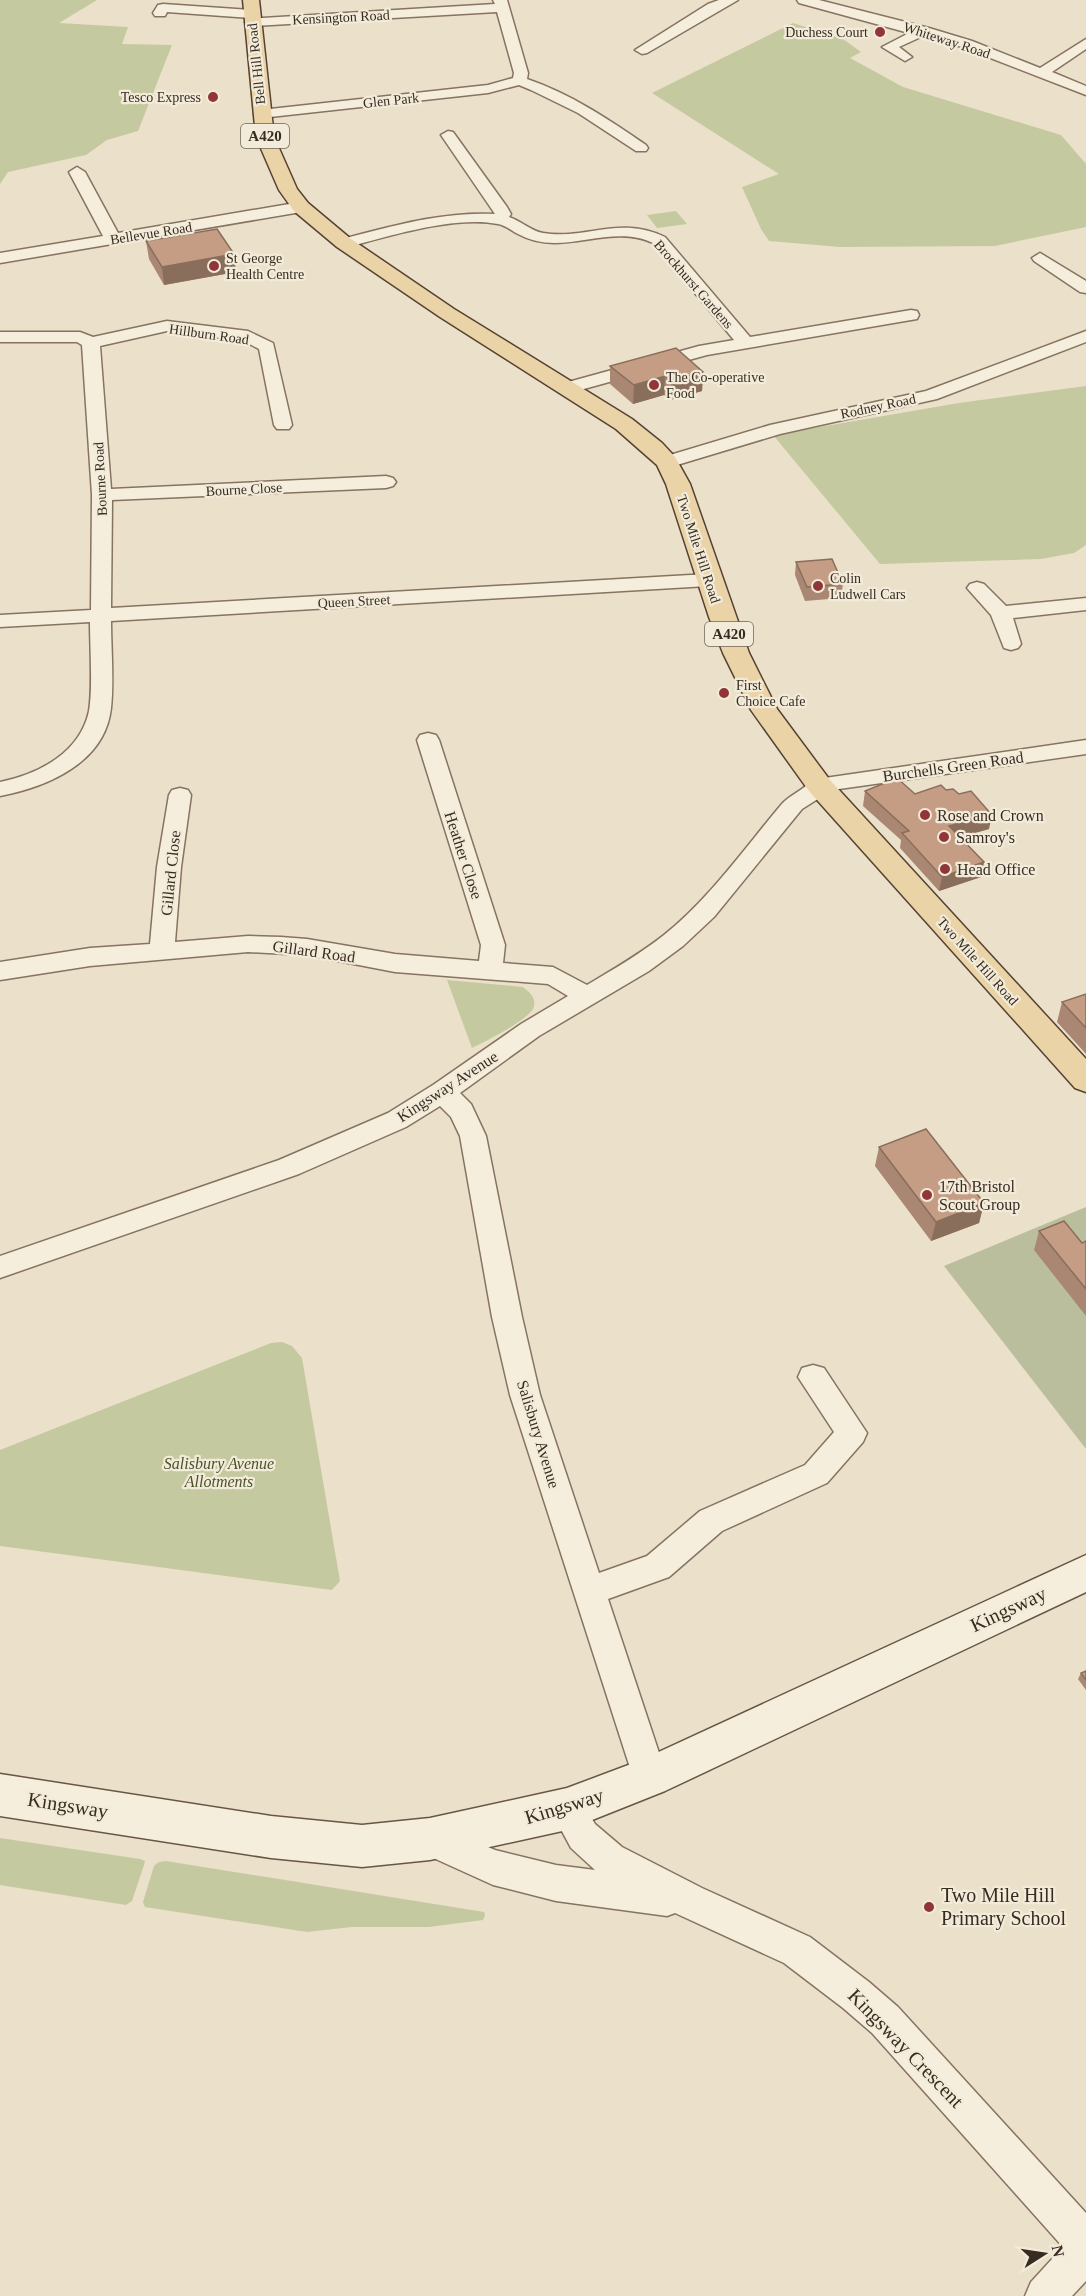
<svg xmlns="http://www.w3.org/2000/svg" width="1086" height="2296" font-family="Georgia,serif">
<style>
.green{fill:#c5c99f}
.cemetery{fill:#bbbe9d}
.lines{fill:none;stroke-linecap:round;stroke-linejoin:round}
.street-casing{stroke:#867360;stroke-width:3}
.secondary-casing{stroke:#685543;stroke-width:3}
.primary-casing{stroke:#554233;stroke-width:3}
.street{fill:#f6eedd;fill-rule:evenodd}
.secondary{fill:#f6eedd;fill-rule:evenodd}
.primary{fill:#ead3a6;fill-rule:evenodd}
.wall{fill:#a98772}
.shaded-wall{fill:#8a6e5c}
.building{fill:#c59d84;stroke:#8a6e5c;stroke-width:1.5}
.poi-dot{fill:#903538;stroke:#f3ebd9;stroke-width:2}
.labels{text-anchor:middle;stroke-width:4.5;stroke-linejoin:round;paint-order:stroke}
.far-street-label{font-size:14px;fill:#382c22;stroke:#f3ebd9}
.far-poi-label{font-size:14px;fill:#382c22;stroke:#f3ebd9;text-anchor:start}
.shield{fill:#f3ebd9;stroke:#706559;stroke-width:1.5}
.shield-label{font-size:15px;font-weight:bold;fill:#382c22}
.street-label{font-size:16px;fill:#382c22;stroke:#f3ebd9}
.poi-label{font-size:16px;fill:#382c22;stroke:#f3ebd9;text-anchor:start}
.park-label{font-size:16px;font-style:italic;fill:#4a532b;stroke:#f3ebd9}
.near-street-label{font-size:20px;fill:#382c22;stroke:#f3ebd9}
.near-poi-label{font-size:20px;fill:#382c22;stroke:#f3ebd9;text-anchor:start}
</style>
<rect width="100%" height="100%" fill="#ebe0ca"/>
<path class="green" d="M0 0H97L59 23 128 27 122 44 172 45 138 131 107 140 86 155 8 172 0 184Z
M793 23 843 39 861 52 850 58 903 87 1061 135 1086 164V227L995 246 840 247 769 241 761 229 742 187 779 174 652 93Z
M676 211 687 224 657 228 647 215Z
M1086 386V545L1074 553 1041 559 880 564 773 435 959 403Z
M447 980 523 987C529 992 536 997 534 1006 533 1018 484 1042 472 1048Z
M282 1342 292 1346 302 1358 340 1581 332 1590 0 1546V1450L271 1343Z
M0 1838 140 1859 145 1861 144 1865 132 1901 126 1905 0 1885Z
M166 1861 484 1912 485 1915 483 1920 429 1927H352L307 1932 145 1907 143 1902 154 1866 159 1862Z"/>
<path class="cemetery" d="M1086 1207V1449L944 1266Z"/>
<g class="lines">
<defs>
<path id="street" d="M493 0H507L528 73 527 79C571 94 608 119 646 145L648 148 646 151H636L578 113 531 90 519 85 488 93 261 118 254 114 261 110 488 85 513 78 514 73 497 12 252 26 245 22 247 19 495 4Z
M719 0H738L647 53 642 54 635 50 708 4Z
M797 0H819L929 28 972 41 1040 68 1086 39V49L1052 72 1086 86V95L962 47 923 36 899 47 912 57 905 61 882 47 909 33 799 3Z
M163 4 251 10 258 14 251 18 167 12 165 16H155L153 13 158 5Z
M448 131 453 132 507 207 511 214 509 217C521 221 531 231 543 233 588 240 618 215 665 237L750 337 911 310 917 311 919 315 917 319 911 320 707 355 573 392H561L558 388 561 384 699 346 734 340 653 243C621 228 588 243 554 243 542 243 529 240 518 234 512 231 505 225 498 224 455 215 386 237 344 248L338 246 336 243 338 240C389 227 442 211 495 214L441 135Z
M77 167 85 172 118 233 301 202 309 207 301 212 0 263V253L103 236 69 172Z
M1040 253 1086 281V293L1080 292 1034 261 1032 258Z
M167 321 248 331 273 343 292 425 289 429H277L274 425 259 349 244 341 167 331 100 346 111 489 386 476 393 478 396 482 393 486 386 488 112 500 111 608 708 574 715 576 718 580 715 584 708 586 111 621C111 649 114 680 111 708 105 763 47 787 0 796V782C39 774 80 753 89 711 93 688 90 647 90 622L0 627V615L91 610 92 495 82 345 77 342H0V332H80L93 337Z
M1086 331V342L937 399 780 434 667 468 660 466 658 462 660 458 770 425 926 391Z
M977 582 984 584 1006 606 1086 598V610L1013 618 1021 644 1018 648 1011 650 1004 648 991 615 967 588 970 584Z
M428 733 436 735 439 740 505 945 503 963 553 967 587 985C614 969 640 954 664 935 709 899 744 849 781 805 790 794 804 791 811 780L1086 740V754L832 790 802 809 714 917 683 946 649 971 539 1036 460 1093 471 1104 486 1136 522 1317 540 1395 599 1573 647 1556 700 1511 805 1465 834 1432 798 1377 802 1368 813 1365 824 1368 867 1433 863 1442 827 1483 722 1531 669 1577 608 1599 667 1777 662 1789 650 1794 638 1789 633 1777 510 1395 492 1317 460 1136 451 1117 440 1106 406 1127 299 1174 0 1278V1256L279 1160 388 1113 433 1085 521 1024 568 996 548 984 395 972 307 955 248 952 90 966 0 980V962L90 948 150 944 157 867 169 795 172 790 180 788 188 790 191 795 181 867 175 942 248 936 281 937 307 939 395 954 479 961 481 945 417 740 420 735Z
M567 1792 579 1797 595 1824 622 1847 702 1888 810 1937 869 1982 898 2007 1086 2213V2281L1072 2296H1025L1031 2282 1063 2247 872 2033 843 2008 784 1963 675 1913 667 1916 556 1901 493 1885 418 1851 412 1839 418 1827 430 1822 495 1850 556 1865 595 1870 571 1848 550 1809 555 1797Z"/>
<path id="secondary" d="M1086 1555V1592L665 1791 567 1830 430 1860 362 1867 271 1858 0 1816V1774L271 1816 362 1825 430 1818 567 1788 639 1761Z"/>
<path id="primary" d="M243 0H259L274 137 297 189 308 203 351 239 454 309 632 419 662 443 675 457 690 484 749 653 777 709 829 779 1086 1059V1092L1075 1088 809 791 751 710 723 653 709 617 666 484 657 465 616 429 440 317 337 247 294 211 279 190 256 137Z"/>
</defs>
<use href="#street" class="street-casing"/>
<use href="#secondary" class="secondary-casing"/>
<use href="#primary" class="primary-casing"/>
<use href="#street" class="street"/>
<use href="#secondary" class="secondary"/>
<use href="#primary" class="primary"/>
</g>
<path class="wall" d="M146 241 234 254 236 272 164 285 149 259Z
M610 366 703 372 702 391 670 400 664 395 633 404 610 384Z
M796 562 843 584 841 598 805 601 795 575Z
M946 790 959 794 989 829 960 837 984 862 981 877 939 891 900 848 901 840 863 806 865 791 915 794Z
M1086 994V1054L1057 1022 1062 1002Z
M879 1147 984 1203 979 1223 931 1241 875 1166Z
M1039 1231 1082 1243 1086 1241V1316L1034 1250Z
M1086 1671V1690L1078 1679 1081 1673Z"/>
<path class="shaded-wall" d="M234 254 236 272 164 285 162 267Z
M703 372 702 391 670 400 671 381Z
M665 376 664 395 633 404 634 385Z
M992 815 989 829 946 841 949 826Z
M984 862 981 877 939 891 942 877Z
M984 1203 979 1223 931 1241 936 1222Z"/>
<path class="building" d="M217 229 234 254 162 267 146 241Z
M676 348 703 372 671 381 665 376 634 385 610 366Z
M832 559 843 584 807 587 796 562Z
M897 778 915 794 941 785 946 790 953 789 959 794 971 791 992 815 949 826 984 862 942 877 902 833 909 831 865 791Z
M1086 994V1028L1062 1002Z
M926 1129 984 1203 936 1222 879 1147Z
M1064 1221 1082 1243 1086 1241V1289L1039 1231Z
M1086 1671V1680L1081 1673Z"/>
<g class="poi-dot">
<circle cx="880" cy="32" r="6"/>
<circle cx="213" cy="97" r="6"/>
<circle cx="214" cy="266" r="6"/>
<circle cx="654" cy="385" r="6"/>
<circle cx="818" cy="586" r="6"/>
<circle cx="724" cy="693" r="6"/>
<circle cx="925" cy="815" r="6"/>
<circle cx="944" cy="837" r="6"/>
<circle cx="945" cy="869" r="6"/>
<circle cx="927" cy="1195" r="6"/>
<circle cx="929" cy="1907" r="6"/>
</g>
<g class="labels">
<g class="far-street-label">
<text transform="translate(341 17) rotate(-3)" y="5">Kensington Road</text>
<text transform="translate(947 40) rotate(18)" y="5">Whiteway Road</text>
<text transform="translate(256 64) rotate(-96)" y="5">Bell Hill Road</text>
<text transform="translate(391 100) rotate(-6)" y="5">Glen Park</text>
<text transform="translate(151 233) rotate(-9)" y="5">Bellevue Road</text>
<text transform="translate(694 284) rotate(49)" y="5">Brockhurst Gardens</text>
<text transform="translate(209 334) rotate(8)" y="5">Hillburn Road</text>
<text transform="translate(878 406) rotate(-12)" y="5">Rodney Road</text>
<text transform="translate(100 479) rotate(-93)" y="5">Bourne Road</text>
<text transform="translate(244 489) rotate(-3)" y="5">Bourne Close</text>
<text transform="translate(699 549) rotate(72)" y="5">Two Mile Hill Road</text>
<text transform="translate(354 601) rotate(-3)" y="5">Queen Street</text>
<text transform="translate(978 961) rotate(48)" y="5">Two Mile Hill Road</text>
</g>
<g class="far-poi-label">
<text x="868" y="37" text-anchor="end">Duchess Court</text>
<text x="201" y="102" text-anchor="end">Tesco Express</text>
<text x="226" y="263">St George<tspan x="226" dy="16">Health Centre</tspan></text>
<text x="666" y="382">The Co-operative<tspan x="666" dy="16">Food</tspan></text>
<text x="830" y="583">Colin<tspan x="830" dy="16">Ludwell Cars</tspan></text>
<text x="736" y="690">First<tspan x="736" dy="16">Choice Cafe</tspan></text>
</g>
<g class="shield">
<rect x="241" y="124" width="48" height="24" rx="4.5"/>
<rect x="705" y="622" width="48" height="24" rx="4.5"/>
</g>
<g class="shield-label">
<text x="265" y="141">A420</text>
<text x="729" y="639">A420</text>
</g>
<g class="street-label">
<text transform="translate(953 766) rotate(-8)" y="6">Burchells Green Road</text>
<text transform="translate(464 855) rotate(72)" y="6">Heather Close</text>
<text transform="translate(170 873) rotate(-84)" y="6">Gillard Close</text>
<text transform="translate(314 951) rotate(8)" y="6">Gillard Road</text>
<text transform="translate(447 1086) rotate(-33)" y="6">Kingsway Avenue</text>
<text transform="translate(539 1434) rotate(73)" y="6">Salisbury Avenue</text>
</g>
<g class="poi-label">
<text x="937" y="821">Rose and Crown</text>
<text x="956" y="843">Samroy's</text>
<text x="957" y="875">Head Office</text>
<text x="939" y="1192">17th Bristol<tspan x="939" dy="18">Scout Group</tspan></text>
</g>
<g class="park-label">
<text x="219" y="1469">Salisbury Avenue<tspan x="219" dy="18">Allotments</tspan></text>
</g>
<g class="near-street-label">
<text transform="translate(1008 1609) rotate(-25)" y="7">Kingsway</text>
<text transform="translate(68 1805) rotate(9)" y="7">Kingsway</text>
<text transform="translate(564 1806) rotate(-17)" y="7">Kingsway</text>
<text transform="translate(906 2048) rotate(46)" y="7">Kingsway Crescent</text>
</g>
<g class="near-poi-label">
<text x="941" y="1902">Two Mile Hill<tspan x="941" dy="23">Primary School</tspan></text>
</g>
</g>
<g transform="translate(1044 2254) rotate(78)" stroke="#f3ebd9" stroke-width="4.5" paint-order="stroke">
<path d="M0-4.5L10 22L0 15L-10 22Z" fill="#382c22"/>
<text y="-9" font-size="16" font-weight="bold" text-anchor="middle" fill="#382c22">N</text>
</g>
</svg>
